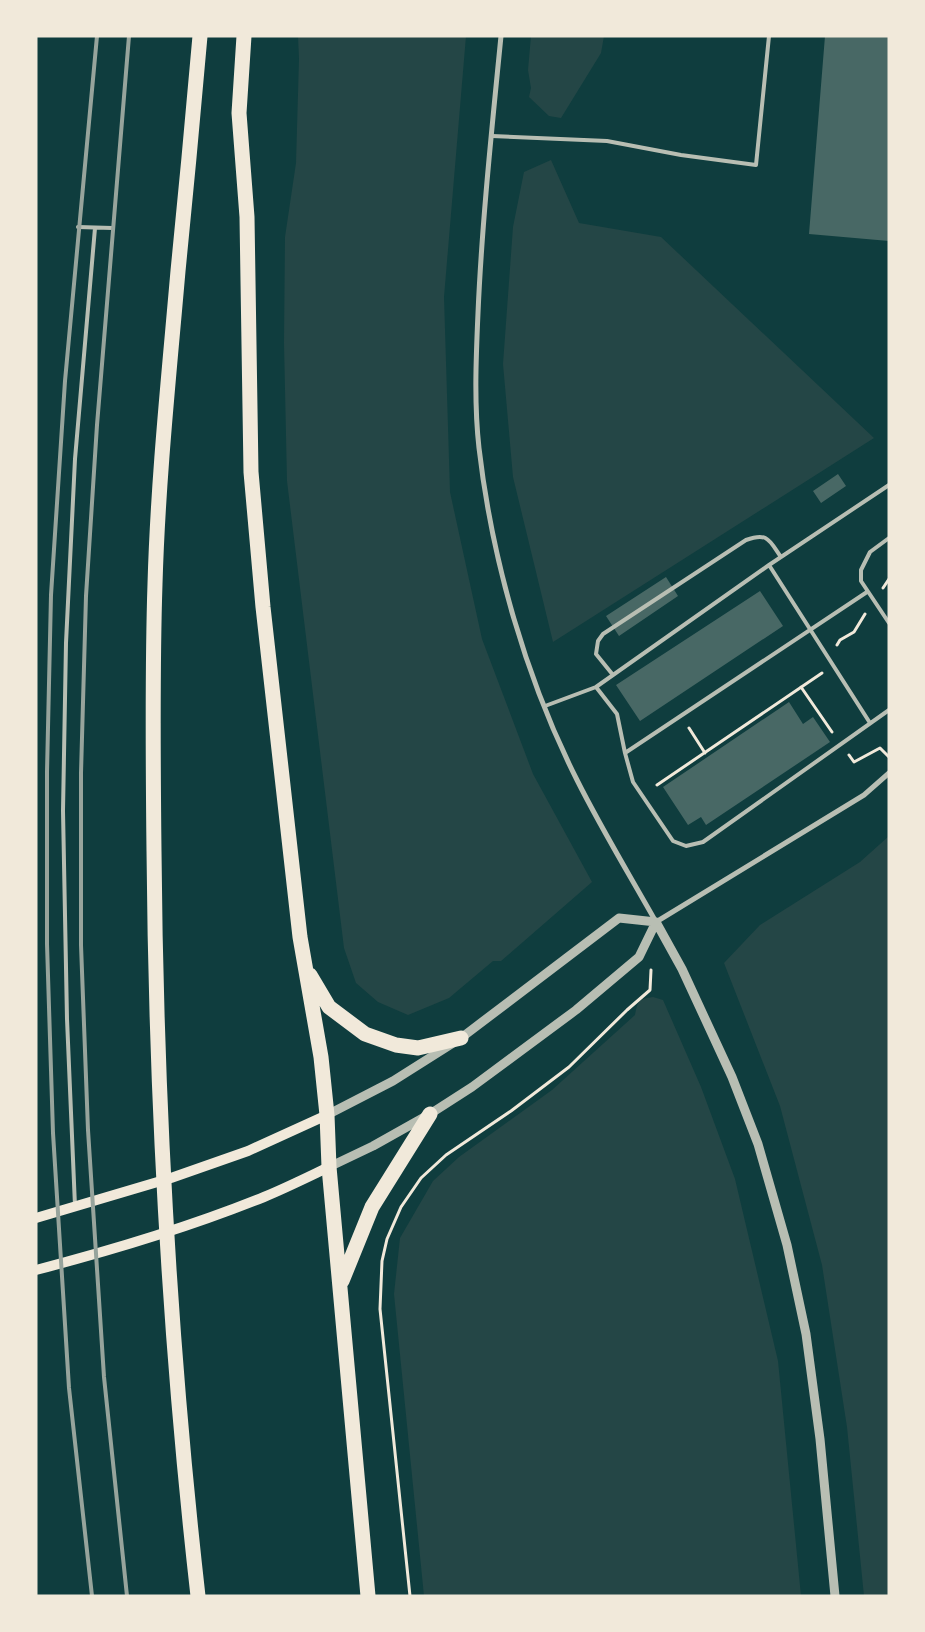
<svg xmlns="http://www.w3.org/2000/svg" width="925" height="1632" font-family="'Titillium Web',sans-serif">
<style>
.green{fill:#244646}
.building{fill:#486865}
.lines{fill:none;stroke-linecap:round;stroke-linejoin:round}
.path{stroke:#f1e9da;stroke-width:3}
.service{stroke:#b8beb3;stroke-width:4}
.minor{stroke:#b8beb3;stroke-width:5}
.tertiary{stroke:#b8beb3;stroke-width:9}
.secondary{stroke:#f1e9da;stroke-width:10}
.motorway{stroke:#f1e9da;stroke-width:15}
.rail{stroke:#97a49c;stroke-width:4}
</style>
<rect width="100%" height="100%" fill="#0f3d3e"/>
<path class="green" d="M298 36H466L444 297 450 492 482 639 533 774 592 882 501 961H493L449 998 408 1015 378 1002 356 983 344 948 287 481 284 343 285 237 296 163 299 59Z
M531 36H604L601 53 561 118 549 116 529 97 531 88 528 70Z
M551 160 579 223 661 237 874 438 553 642 513 477 503 364 513 227 524 172Z
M889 836V1596H864L847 1427 822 1265 780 1106 724 963 760 925 860 862Z
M653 997 663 1000 701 1087 735 1179 778 1361 801 1596H424L394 1294 400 1238 433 1181 459 1157 552 1090 635 1015C638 1001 638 999 653 997Z"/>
<path class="building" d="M825 36H889V241L809 234Z
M838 474 846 486 821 503 813 491Z
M666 577 678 596 619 636 606 616Z
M760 591 783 626 640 721 616 685Z
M789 702 803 724 813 717 830 742 706 825 701 817 688 825 663 787Z"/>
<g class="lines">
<path class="path" d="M883 588 889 579
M837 645 840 640 854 632 865 614
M801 687 832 732
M689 728 705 753
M849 755 854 762 880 748 889 757
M657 785 822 673
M410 1596 380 1309 382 1261 387 1239 401 1207 421 1178 446 1155 511 1111 569 1067 627 1010 650 990 651 970"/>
<path class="service" d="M492 136 607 141 681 155 756 165 769 36
M78 227 112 228
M889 538 870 552 861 570V581L889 623
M769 565 870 723
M613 675 596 654 598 641 603 634 746 540C768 532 769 540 781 557
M596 687 617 714 625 753 633 782 673 841 686 846 703 842 889 710
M545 706 596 687 769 565 889 485
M625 753 867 592
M75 1206 67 1019 63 811 66 643 75 459 95 228"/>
<path class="minor" d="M501 36C492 128 482 221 478 313 476 358 474 404 479 448 492 560 526 679 577 780 601 828 629 874 656 922L864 795 889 773"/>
<path class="tertiary" d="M656 922 682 969 732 1077 758 1144 787 1245 806 1334 820 1439 835 1596
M327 1115 393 1081 461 1038 619 918 656 922
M329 1167 373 1146 430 1114 472 1087 576 1010 639 957 656 922"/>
<path class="secondary" d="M36 1218 171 1178 248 1151 327 1115
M36 1270C113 1250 190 1227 264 1197 286 1188 308 1177 329 1167"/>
<path class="motorway" d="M244 36 239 113 247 217 251 472 263 607 300 937 321 1057 327 1115 329 1167 368 1596
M310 975 329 1007 365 1034 396 1045 418 1048 461 1038
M342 1281 372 1207 430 1114
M198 1596C170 1349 156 1100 154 851 153 762 152 673 155 584 158 479 169 375 178 271 186 193 193 114 200 36"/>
<path class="rail" d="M92 1596 69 1388 53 1133 47 944V772L51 595 65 381 97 36
M127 1596 104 1377 88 1130 81 945V773L86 596 97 425 129 36"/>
</g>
<rect width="925" height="1632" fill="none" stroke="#f1e9da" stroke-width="75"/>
</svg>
